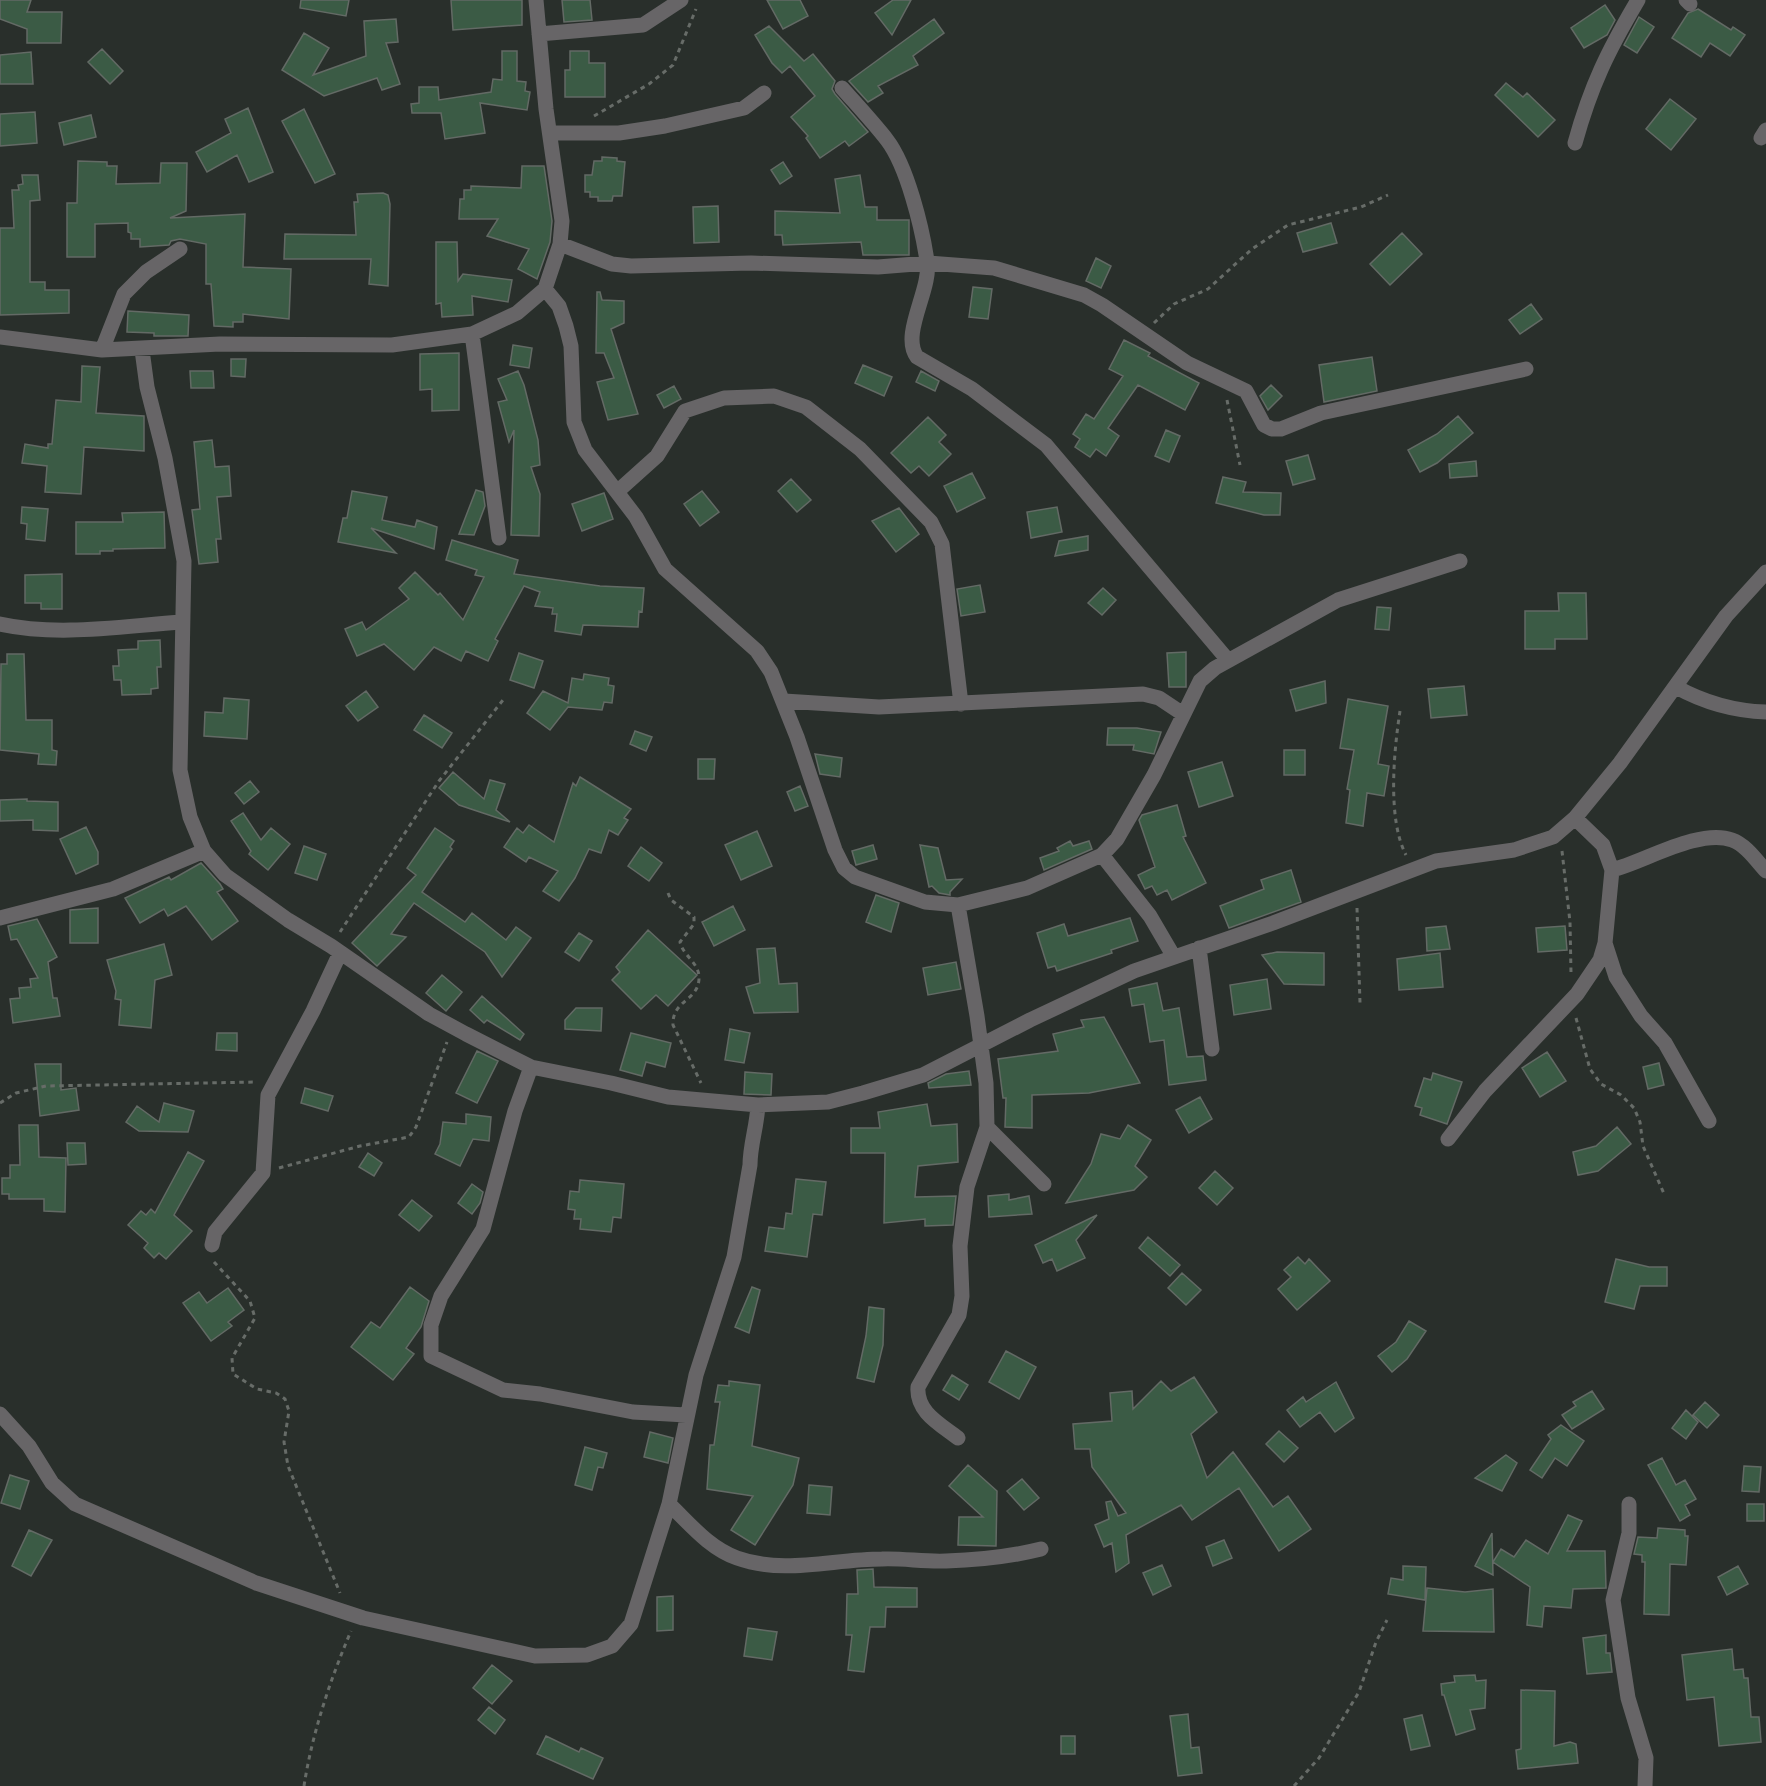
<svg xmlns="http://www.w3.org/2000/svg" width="1766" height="1786" font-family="Figtree,sans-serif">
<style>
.building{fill:#3b5b45;stroke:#636a65;stroke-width:1.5}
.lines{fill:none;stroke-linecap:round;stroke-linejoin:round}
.path{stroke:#676c68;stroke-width:3;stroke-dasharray:4.5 4.5;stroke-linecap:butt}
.minor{stroke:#676567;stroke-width:15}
</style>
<rect width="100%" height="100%" fill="#292f2b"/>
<path class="building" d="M0 0H31L27 12H62L61 43H27V29L0 19Z
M301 0H349L346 16 300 8Z
M451 0H522V25L453 30Z
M562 0H590L592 20 564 22Z
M767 0H800L808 16 783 29Z
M893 0H911L892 35 875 13Z
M1605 5 1615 20 1607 35 1584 48 1571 28Z
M1698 9 1731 30 1733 27 1745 35 1730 56 1710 43 1701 57 1672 38 1688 13Z
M1639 17 1654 27 1637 53 1624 45Z
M396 19 398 42 386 43 400 84 382 90 377 78 324 96 282 70 304 33 329 48 313 75 366 56 364 21Z
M934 19 944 33 913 56 918 65 878 86 883 93 868 102 849 81Z
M769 26 804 61 813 54 835 81 832 89 835 94 868 132 849 146 845 141 820 158 806 138 808 136 791 117 815 96 790 66 782 73 772 63 755 35Z
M102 49 123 71 110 84 88 62Z
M502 51H517V81L526 82 525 91 530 92 527 110 480 103 485 133 445 139 441 113H412L411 104 419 103V87H438L439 100 491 92 493 79 502 80Z
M570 51H589V63H605V97H565V70H570Z
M31 52 33 84H0V55Z
M1506 83 1523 97 1527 93 1555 120 1538 137 1495 95Z
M1670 99 1696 119 1671 150 1646 129Z
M248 108 273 172 249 182 237 155 207 172 196 152 231 133 225 119Z
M304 109 335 174 315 183 282 121Z
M35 112 37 143 0 146V114Z
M91 115 96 137 64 145 59 123Z
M602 157 617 158V161L625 162 622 196H613L612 201H598V197H590V192H585V175H592L594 161H602Z
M78 161 107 162V166H117L116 184 160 183 161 163H187L186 211 170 218 245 214 243 267 291 269 289 319 243 314V322H233V327L214 326 211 284H206V244L180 239 171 241 169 245 140 247V239H131V233L128 232V223L95 224V257H67V203H77Z
M783 162 792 176 780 184 771 170Z
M522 166H544L552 221 550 242 537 279 518 269 529 249 487 236 498 219H459L460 199H464V190H471V186L521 188Z
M22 175H38L40 200 30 201V282H45V290H69V313L0 315V228H14L12 190H19L18 185 23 184Z
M860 175 865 207H877V220H909V255H863L861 242 783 245 782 235H775V211L840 213 835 179Z
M383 193 388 195 390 204 388 286 369 284 371 259H284L285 234 356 235 354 202H358L357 194Z
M718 206 719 242 694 243 693 207Z
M1331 223 1337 243 1303 252 1297 233Z
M1402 233 1422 254 1390 285 1370 264Z
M436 242H457L458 281 463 274 512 280 508 302 472 296 473 315 442 317 441 303 436 304Z
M1096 258 1111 266 1101 288 1086 281Z
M973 287 992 289 988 319 969 317Z
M597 292H600L602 300 624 301V323L611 329 638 414 608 420 597 382 614 378 604 353H596Z
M1531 304 1542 319 1520 334 1509 320Z
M128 311 189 315 188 336H154V333L127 332Z
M1124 340 1150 353 1148 356 1199 383 1185 410 1138 385 1108 428 1119 436 1106 456 1096 449 1090 457 1075 447 1080 439 1073 434 1086 414 1094 419 1123 376 1109 369Z
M513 345 532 348 529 368 510 365Z
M459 353V410L432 411V389L420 390V354Z
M1372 357 1377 391 1324 402 1319 365Z
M231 359H246L245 377 231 376Z
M863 365 892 377 884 396 855 383Z
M82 366 100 367 96 413 144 416V451L84 447 81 494 45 492 47 466 22 463 25 444 48 448V444H52L56 400 81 402Z
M190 371H213L214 388H191Z
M518 371 524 385 538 440 540 465 531 467 540 494 539 536 511 535 514 430 509 442 498 402 507 400 498 379Z
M921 371 939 381 935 391 916 382Z
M1271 385 1282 396 1268 410 1260 396Z
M674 386 681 399 664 408 657 395Z
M1458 416 1473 433 1437 463 1420 472 1408 450 1437 434Z
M928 417 946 435 939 442 951 454 929 476 919 466 911 473 891 453Z
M1166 430 1180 436 1169 462 1155 456Z
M212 440 215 467 229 466 231 496 217 497 221 539H216L218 562 199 564 192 510 200 509 194 442Z
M1308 455 1315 479 1293 485 1286 461Z
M1476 461 1477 476 1450 478 1449 464Z
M972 473 985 498 957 512 944 486Z
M1223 477 1246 482 1243 492 1281 493 1280 515H1264L1216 503Z
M791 479 811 500 797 512 778 491Z
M476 490 483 492 485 506 474 535 459 534Z
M352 491 387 497 382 520 415 527 417 520 437 527 434 549 371 528 396 553 338 542 343 518H347Z
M702 491 719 512 700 526 684 504Z
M604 493 613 519 582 531 572 504Z
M22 507 48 509 45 541 26 539 27 524 21 523Z
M1057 507 1062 532 1031 538 1027 512Z
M899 508 919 534 896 552 872 521Z
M164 512 165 548 113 549V551H100V554H76V522H123L122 513Z
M1088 536V550L1055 556 1059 541Z
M452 540 518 560 514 574 600 586 644 588 642 612 639 611 638 627 583 625 581 635 555 631 557 614H552L553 608 535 606 540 592 524 586 495 639 498 641 488 661 466 651 461 661 434 647 414 670 384 644 357 656 345 629 362 622 366 630 409 599 399 588 415 572 438 595 440 593 463 620 484 577 475 575 477 570 446 560Z
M62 574V609H41V603H25V575Z
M980 585 985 612 961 616 957 589Z
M1103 588 1116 600 1102 615 1088 603Z
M1558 593H1586L1587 639H1555V649H1525V611H1559Z
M1377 607 1391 608 1389 630 1375 629Z
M160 640 161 667H157L158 688 151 689V694L122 695 121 680H114L113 666H119L118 650 138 649V641Z
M1186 652V687H1169L1167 653Z
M519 653 543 661 534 688 510 680Z
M7 654H24L26 720H52V750L57 751 56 765 38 764 39 754 0 750 1 664H7Z
M584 674 609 678 608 685 614 686 612 703 604 702 602 710 568 707 550 730 527 713 543 691 568 703 572 678 583 680Z
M1325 681 1326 703 1296 711 1290 690Z
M1464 686 1467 715 1431 718 1428 689Z
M366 691 378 707 358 721 346 706Z
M224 698 249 700 247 739 204 736 205 712 223 713Z
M1348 699 1388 706 1378 764 1389 766 1384 796 1367 793 1363 826 1346 823 1350 790 1347 789 1354 750 1340 748Z
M424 715 452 733 442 748 414 730Z
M1108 728H1137L1161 732 1154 754 1133 750 1134 745H1107Z
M635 731 652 737 646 751 630 744Z
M1284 750H1305V775H1284Z
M815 754 842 758 840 777 820 774Z
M698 759H715L714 779H698Z
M1222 762 1233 796 1199 807 1188 772Z
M453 772 484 799 490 780 505 784 496 810 510 822 459 805 439 788Z
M580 777 631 809 624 818 628 820 618 835 609 830 601 853 589 849 575 878 559 901 543 891 558 871 529 857 526 862 504 847 517 828 523 833 529 825 554 842 573 783 576 786Z
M250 781 259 792 244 804 235 793Z
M800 786 808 806 795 811 787 792Z
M27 799V801L58 802V831L33 830V820L0 821V800Z
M1177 805 1186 836 1183 837 1206 883 1172 900 1167 890 1157 895 1152 886 1145 889 1138 875 1155 867 1139 820 1142 815Z
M243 813 261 840 271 828 290 844 268 870 249 854 251 851 231 821Z
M86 827 98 852V864L76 874 60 839Z
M435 828 454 841 450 847 452 849 422 892 465 922 472 913 506 940 516 927 531 938 502 977 485 952 414 903 391 934 406 937 377 966 352 943 416 875 407 868Z
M757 831 772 866 741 880 725 845Z
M1070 841 1073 846 1089 841 1092 849 1044 870 1040 858 1059 851 1057 848Z
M873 845 877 859 856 865 852 851Z
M920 845 938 848 946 880 962 879 950 892V895L939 893 932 886 929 887Z
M304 846 326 854 317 880 295 873Z
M641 847 662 863 649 881 628 866Z
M201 863 220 884 223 889 217 892 238 921 212 940 186 906 168 916 164 909 140 923 125 898 169 877 171 880Z
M1291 870 1301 902 1229 928 1220 906 1264 889 1261 880Z
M876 895 899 903 891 932 866 922Z
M733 906 745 930 714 946 702 922Z
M98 908V943H70V910Z
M1130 918 1138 941 1111 950 1112 953 1057 971 1055 966 1048 968 1037 933 1064 924 1068 936Z
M37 919 57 957 48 962 53 998H57L60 1016 13 1023 10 999 20 998 19 988 31 987 30 979 38 978 17 939 11 940 8 926Z
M1446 926 1450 949 1427 951 1426 928Z
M1565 926 1567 950 1538 952 1536 928Z
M648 930 697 975 668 1006 656 995 641 1009 612 980 620 972 616 967Z
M579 933 592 941 579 961 565 952Z
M164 944 172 975 155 980 151 1028 119 1025 121 1000 115 999 116 991 107 960Z
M775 948 779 984 797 983 798 1012 754 1013 746 987 760 983 757 949Z
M1277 952 1324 953V985L1284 984 1262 955Z
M1440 953 1443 987 1399 990 1397 959Z
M956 962 961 989 928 995 923 968Z
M442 975 462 992 446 1011 426 993Z
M1267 979 1271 1009 1234 1015 1230 985Z
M1157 983 1163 1011 1179 1008 1187 1057 1203 1056 1206 1080 1169 1085 1164 1040 1150 1042 1144 1004 1132 1006 1129 989Z
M482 996 524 1034 520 1040 487 1020 484 1023 470 1010Z
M576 1008H602L601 1031 565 1029V1020Z
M1104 1017 1140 1083 1089 1093 1032 1095V1128L1005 1127 1006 1098H1003L998 1059 1058 1051 1053 1034 1084 1027 1081 1020Z
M730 1029 750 1033 744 1063 725 1060Z
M217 1033H237V1051L216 1050Z
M631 1033 671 1043 665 1067 646 1062 642 1076 620 1070Z
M477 1051 498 1061 477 1103 456 1093Z
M1547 1052 1566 1081 1540 1097 1522 1068Z
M1659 1063 1664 1085 1648 1089 1643 1067Z
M35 1064H61V1090L76 1088 79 1110 40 1116Z
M969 1071 971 1085 929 1088 928 1083 946 1074Z
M745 1072 772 1074 771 1095 744 1094Z
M1433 1073 1462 1082 1447 1124 1420 1115 1422 1108 1415 1106 1424 1078 1431 1080Z
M305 1088 333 1096 328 1111 301 1103Z
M1200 1097 1212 1119 1189 1133 1176 1110Z
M164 1103 194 1111 188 1132 139 1131 126 1122 137 1106 159 1122Z
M927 1104 931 1126 957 1124 958 1162 918 1166 915 1197 956 1196 953 1225 925 1226V1219L884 1223 885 1153H851V1128H880L878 1112Z
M466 1114 491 1117 489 1141 473 1139 460 1166 435 1154 440 1144 443 1122 466 1124Z
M19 1125H38L39 1157 66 1158 65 1212 44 1211V1199H9V1194H2V1178H10V1165H20Z
M1128 1125 1151 1140 1135 1166 1147 1177 1134 1190 1066 1203 1091 1164 1101 1134 1120 1139Z
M1617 1127 1631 1144 1598 1171 1578 1175 1573 1152 1596 1146Z
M67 1143H85L86 1164 68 1165Z
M188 1152 204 1161 174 1215 192 1231 166 1259 159 1253 154 1258 144 1248 148 1243 128 1225 141 1211 146 1215 151 1209 155 1213Z
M368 1153 382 1163 374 1176 359 1167Z
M1215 1171 1233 1188 1217 1205 1199 1188Z
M796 1179 826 1182 822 1215 813 1214 807 1257 765 1251 769 1227 784 1229 786 1213 792 1214Z
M580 1180 624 1184 621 1218 613 1217 611 1232 580 1229 581 1219H574L575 1210 568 1209 570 1191 579 1192Z
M472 1184 483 1192 480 1203 472 1214 458 1203Z
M1009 1194V1200L1029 1196 1032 1214 989 1217 988 1196Z
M412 1200 432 1216 419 1231 399 1215Z
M1097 1215 1076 1240 1085 1258 1057 1271 1052 1259 1043 1263 1035 1245Z
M1148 1237 1180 1265 1170 1276 1139 1248Z
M1298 1257 1305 1264 1309 1259 1330 1281 1297 1310 1278 1289 1291 1277 1284 1270Z
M1616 1259 1649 1267H1667V1286H1640L1634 1309 1605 1302Z
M1182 1273 1201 1290 1186 1305 1168 1288Z
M410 1287 429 1301 421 1327 406 1348 414 1354 393 1380 351 1347 371 1322 380 1328Z
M752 1287 760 1290 749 1333 735 1327Z
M228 1288 244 1310 228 1322 232 1326 211 1341 183 1303 199 1292 207 1303Z
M869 1307 884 1309 883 1345 874 1382 857 1378 866 1336Z
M1409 1321 1426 1331 1407 1359 1392 1372 1378 1356 1396 1342Z
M1006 1351 1036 1367 1019 1399 989 1382Z
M952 1375 968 1385 959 1400 943 1390Z
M1194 1377 1217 1412 1191 1434 1207 1478 1233 1452 1273 1507 1288 1496 1311 1529 1279 1551 1239 1488 1192 1520 1181 1505 1126 1535 1129 1563 1116 1572 1112 1543 1104 1547 1095 1525 1109 1519 1106 1502 1111 1501 1118 1516 1126 1513 1092 1467 1090 1449H1075L1073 1424 1112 1421 1110 1393 1132 1391 1133 1409 1161 1381 1171 1391Z
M729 1381 760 1385 752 1446 799 1458 793 1485 755 1545 731 1530 753 1496 707 1489 710 1445H714L720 1402H715L718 1385 729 1386Z
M1336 1382 1354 1418 1335 1432 1320 1412 1300 1427 1287 1410 1303 1397 1306 1402Z
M1592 1391 1604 1409 1572 1429 1562 1415 1576 1406 1573 1402Z
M1705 1402 1719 1415 1707 1428 1693 1415Z
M1686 1410 1698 1422 1686 1439 1672 1428Z
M1561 1425 1584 1441 1567 1466 1555 1458 1542 1478 1530 1470 1551 1439 1548 1435Z
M1279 1431 1298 1448 1284 1462 1266 1444Z
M650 1432 673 1438 668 1463 644 1457Z
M585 1447 607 1453 603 1468 598 1467 592 1490 575 1485Z
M1506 1455 1517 1463 1502 1491 1475 1478Z
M1662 1458 1676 1485 1685 1480 1696 1499 1685 1505 1690 1515 1680 1521 1648 1465Z
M968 1465 997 1491 996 1546 958 1545 959 1517H983L949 1486Z
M1744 1466 1761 1467 1759 1492 1742 1491Z
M10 1475 29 1481 20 1509 1 1503Z
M1022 1479 1039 1498 1024 1510 1007 1491Z
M809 1485 832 1487 830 1515 807 1513Z
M1747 1504H1764V1521H1747Z
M1568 1515 1582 1521 1567 1551H1605L1606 1588 1573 1589 1571 1608 1544 1606 1542 1627 1527 1625 1530 1587 1493 1562 1501 1549 1514 1557 1526 1540 1548 1554Z
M1658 1528 1685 1530V1536H1688L1686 1565 1670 1564 1669 1615 1644 1614 1645 1562H1642V1555L1634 1554 1638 1537 1657 1538Z
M29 1530 52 1540 31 1576 12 1566Z
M1492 1533 1493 1575 1475 1566Z
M1224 1540 1232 1558 1213 1566 1206 1547Z
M1162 1565 1171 1586 1153 1595 1143 1573Z
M1403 1566 1426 1567 1425 1600 1388 1594 1391 1578 1403 1580Z
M1738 1566 1748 1584 1727 1595 1718 1577Z
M873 1569 874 1587 917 1588V1607H886L885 1627H870L864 1672 848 1670 852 1635H846L847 1594H858L857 1570Z
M1427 1588 1465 1592 1493 1589 1494 1632 1423 1631Z
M673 1596V1630L657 1631V1597Z
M748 1628 777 1632 772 1660 744 1656Z
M1606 1635V1653H1610L1612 1672 1587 1674 1583 1638Z
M1732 1649 1734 1670 1743 1669 1744 1678H1748L1751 1717H1759L1761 1742 1719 1746 1714 1697 1687 1700 1682 1655Z
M492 1665 512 1681 492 1704 473 1688Z
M1475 1675 1476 1681 1486 1680 1485 1708 1470 1710 1475 1729 1456 1735 1444 1695H1442L1441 1684 1455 1682 1454 1676Z
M1521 1690 1555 1691 1554 1746 1570 1742 1576 1744 1578 1763 1518 1769 1516 1750 1521 1749Z
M489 1707 505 1720 495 1734 478 1720Z
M1188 1714 1191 1748 1199 1747 1202 1773 1178 1776 1170 1716Z
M1422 1715 1430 1746 1411 1750 1404 1719Z
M546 1736 579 1752 581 1748 603 1758 593 1779 537 1754Z
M1061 1736H1075V1754H1061Z"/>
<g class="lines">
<path class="path" d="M594 116 649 84 673 65 696 9
M1154 323 1174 304 1208 289 1252 249 1288 225 1361 207 1388 195
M1227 400 1240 465
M1400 711C1394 750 1387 819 1406 855
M1562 851 1570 922 1571 973
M668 893 671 900 694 917V924L680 942C683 956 700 963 699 979 698 1001 672 1000 673 1025L701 1083
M1357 908 1360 1003
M340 932 439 781 503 700
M1576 1018 1590 1069 1601 1084 1621 1095 1634 1108 1640 1122 1643 1146 1665 1196
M0 1103 16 1093 46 1086 255 1082
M279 1168 360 1146 409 1137 416 1127 447 1042
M214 1262 250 1301 255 1318 232 1358 233 1374 257 1389 276 1393 285 1399 289 1411 284 1442 288 1466 340 1593
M304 1786C312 1734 330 1680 351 1631
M1294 1786 1319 1758 1359 1692 1376 1642 1387 1620"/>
<path class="minor" d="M1686 0 1690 4
M539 34 643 25 681 0
M842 88C857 105 873 122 887 140 907 166 922 227 927 261 932 289 900 334 917 357L972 389 1046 445 1227 659
M551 133H619L665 126 744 108 764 93
M1761 138 1766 130
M1575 143C1591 85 1608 51 1638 0
M560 244 612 264 631 266 751 263 878 267 928 263 994 268 1084 295 1102 305 1187 363 1246 391 1264 425 1272 429H1281L1321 413 1526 369
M545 289 559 306 566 326 571 346 574 422 585 450 636 517 665 569 757 651 771 672 797 737 835 850 844 868 855 877 925 902 958 905 1027 888 1102 855 1117 839 1154 775 1200 681 1215 668 1338 600 1460 561
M472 334 499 538
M0 337 102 350 220 344 392 345 472 334 517 313 545 289 560 244 562 221 546 109 536 0
M102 350 124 294 146 272 180 249
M142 350 147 387 165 458 184 561 180 770 190 817 204 851 225 875 288 920 331 946 429 1014 466 1034 531 1067 611 1083 668 1097 758 1105 828 1102 863 1093 923 1075 1030 1020 1134 971 1273 923 1436 861 1514 850 1553 837 1575 818 1620 763 1726 616 1766 572
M618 491 657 456 685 411 724 398 774 396 806 407 860 449 931 522 942 544 961 704
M0 624C59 637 122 626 182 622
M1676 687C1705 703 1733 711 1766 712
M784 701 879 707 1143 694 1159 698 1183 714
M1102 855 1150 916 1174 957
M1612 870C1644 862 1699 828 1732 840 1746 845 1756 860 1766 871
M958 905 977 1016 986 1083 987 1127 967 1187 960 1246 962 1296 959 1315 918 1387C916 1412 940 1424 958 1438
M0 918 113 889 204 851
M1605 943 1616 977 1641 1016 1665 1043 1709 1121
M1199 948 1212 1049
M531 1067 515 1111 483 1229 441 1296 431 1325V1356L503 1390 540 1394 633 1412 686 1415
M987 1127 1044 1184
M1448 1139 1485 1091 1577 994 1600 960 1605 943 1612 870 1603 845 1575 818
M212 1245 215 1232 263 1173 268 1095 313 1011 340 953
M0 1414 29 1446 52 1483 75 1504 256 1583 363 1618 535 1656 587 1655 612 1646 631 1624 669 1504 696 1375 734 1257 750 1165C750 1145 757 1126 758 1105
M669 1504C690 1524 709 1548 737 1558 785 1575 832 1559 882 1559 903 1558 924 1562 946 1561 979 1560 1009 1557 1041 1549
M1629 1504V1533L1613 1600 1628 1698 1646 1758 1645 1786"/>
</g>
</svg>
